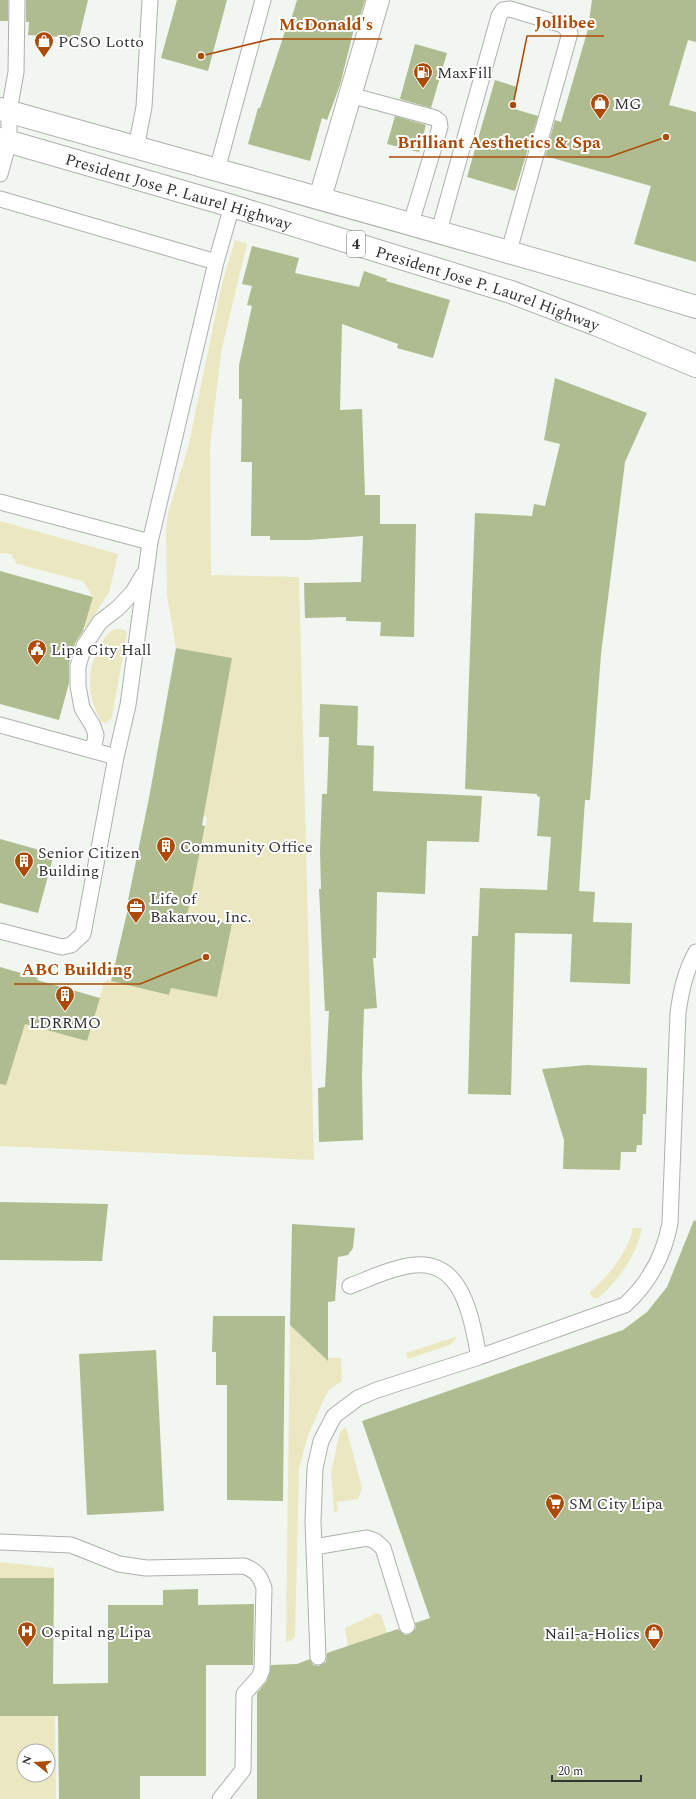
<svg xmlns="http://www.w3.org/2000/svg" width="696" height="1799" font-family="Spectral,serif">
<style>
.green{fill:#ebe8c1;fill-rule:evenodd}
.building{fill:#afbc90}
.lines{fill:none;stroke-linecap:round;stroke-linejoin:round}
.service-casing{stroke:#acb1ab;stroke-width:17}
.minor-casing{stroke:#acb1ab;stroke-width:24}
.trunk-casing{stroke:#acb1ab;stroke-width:24}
.service{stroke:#fff;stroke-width:15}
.minor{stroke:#fff;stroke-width:22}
.trunk{stroke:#fff;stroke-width:22}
.labels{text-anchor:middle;stroke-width:4;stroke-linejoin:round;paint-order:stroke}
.shield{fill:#fff;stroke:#707170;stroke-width:1}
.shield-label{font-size:15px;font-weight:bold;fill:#323432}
.poi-label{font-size:16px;fill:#323432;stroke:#fff;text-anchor:start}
.street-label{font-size:16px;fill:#323432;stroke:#fff}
.leader{fill:none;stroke:#ac4b07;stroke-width:1.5}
.callout-dot{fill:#ac4b07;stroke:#fff;stroke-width:1.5}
.callout-label{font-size:17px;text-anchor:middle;font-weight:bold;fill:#ac4b07;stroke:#fff;stroke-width:4;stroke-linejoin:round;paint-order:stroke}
</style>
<rect width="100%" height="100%" fill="#f1f6f0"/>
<path class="green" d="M235 240 247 244 221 352 210 448 211 575 299 577 314 1160 0 1146V1043L25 1023 87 1041 104 982 107 980 169 994 171 988 217 997 232 925 191 916 187 912 207 819 204 815 231 658 176 648 167 596 166 530 168 513 188 448 222 284Z
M0 521 118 554 109 593 99 607 88 629 84 627 93 597 83 581 17 564 11 554 0 553Z
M116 629 126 630 127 634 112 717 107 723C101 723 100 719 97 713 86 690 88 666 101 644 104 638 109 631 116 629Z
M633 1228H642C636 1256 620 1279 598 1298H594L589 1293C608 1277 628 1252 633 1228Z
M290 1325 325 1358H341L342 1381 329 1390 323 1401 308 1436 299 1468 295 1637 290 1641H286Z
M455 1337 457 1338 450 1345 408 1359 406 1353Z
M346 1427 362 1488 358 1499 337 1502 338 1511 334 1512 331 1472 340 1432Z
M0 1562 54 1568V1579V1578H0Z
M377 1613 381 1615 387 1633 348 1646 345 1628Z
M0 1716H55L56 1799H0ZM24 1751H48V1775H24Z"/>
<path class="building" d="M0 0H8V21H0Z
M26 0H88L79 38 28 35 29 22H26Z
M177 0H227L208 71 161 58Z
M297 0H365L356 29H354L340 85 327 120 322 118 310 161 248 144 258 108H260L289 19 291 20Z
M592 0H696V42L688 40 669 105 696 112V262L634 244 651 186 545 156 555 120 561 122 588 29Z
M415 44 447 53 431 108 400 99Z
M495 80 517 87 511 108 538 116 515 191 467 177Z
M395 116 426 125 419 152 387 144Z
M252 246 299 258 295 273 359 287 364 271 387 279 386 281 450 300 433 358 397 348 398 344 342 324 340 410 362 409 365 495H380V524H416L414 637 380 636 381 622 346 621V617L305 618 304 583 361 582 363 536 308 540H270V536H251L252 462H241L242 399H239V365L252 306 247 305 252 286 242 284Z
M555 378 647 413 625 462 601 654 590 800H585L579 891 595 892 593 922 632 923 630 984 570 982 572 934 515 933 511 1095 468 1094 472 936H478L480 888 547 890 551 837 537 836 540 797 537 796V794L465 789 475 513 532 516 534 504 545 506 560 444 544 440Z
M0 571 93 597 83 631 75 643 69 663V683L59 720 0 704Z
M176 648 232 658 202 825 205 826 187 916 232 924 217 997 171 988 169 995 111 981 130 900H128L149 798Z
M320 704 358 706 357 745 374 746 373 791 482 796 479 842 427 841 425 894 377 892 376 958H373L377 1008 364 1009 362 1076 363 1140 319 1142 318 1088 325 1087 329 1011H325L319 889H321L320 850 322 794H327L329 737H319Z
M0 839 54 854 38 913 0 903Z
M0 967 38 978 37 980 100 998 87 1041 25 1024 6 1085 0 1084Z
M587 1065 647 1068 646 1114H643L642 1145H637L636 1152H621L620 1170 563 1169 564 1140 542 1069Z
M0 1202 108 1204 102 1261 0 1260Z
M694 1220 696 1221V1799H257V1693L267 1681 271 1665 297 1664 310 1659 313 1665 319 1666 326 1662 327 1653 398 1629 405 1635 410 1634 416 1628 415 1623 430 1618 362 1421 623 1330 647 1312 667 1287Z
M292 1224 355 1228 353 1248 348 1255 338 1257 335 1301 328 1302V1361L290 1325Z
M213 1316H285L283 1501 227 1500V1385H216V1352H212Z
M156 1350 164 1511 87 1515 79 1354Z
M0 1578H54L53 1684 108 1683V1605H163V1590L198 1589V1605L254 1604 253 1665H206V1776H140V1799H59L58 1716H0Z"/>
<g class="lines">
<defs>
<path id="service" d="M350 95 435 118 439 121 440 127 411 223
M136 148 144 107 150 0
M217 170 263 0
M0 174 9 141V111L16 72 17 0
M0 199 216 262
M439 231 499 16 503 10 510 9 563 25 570 33 509 251
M0 502 150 542
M0 725 116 757
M93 751 96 735 93 726 82 708 78 686V666L84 646 100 622 118 608 133 592 143 575
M0 931 62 947 71 945 83 934 116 757 128 705 150 542 216 262 232 206
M350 1286C366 1280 382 1272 399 1268 461 1250 470 1311 479 1357
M0 1542 71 1545 119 1564 146 1568 244 1566C257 1571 260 1576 264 1588L262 1670 259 1677 244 1694 243 1770 220 1799
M314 1547 367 1538 375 1541 383 1548 407 1626
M318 1657 313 1521 315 1468 321 1441 334 1416 358 1398 377 1390 479 1357 625 1305C650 1282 664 1256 670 1223L678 1013C681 991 685 972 696 952"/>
<path id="minor" d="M320 198 378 0"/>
<g id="trunk">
<path d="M0 109C232 175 465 237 696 307"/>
<path id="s1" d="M0 139 232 206 511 292 595 324 696 366"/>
</g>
</defs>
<use href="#service" class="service-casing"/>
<use href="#minor" class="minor-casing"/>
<use href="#trunk" class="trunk-casing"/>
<use href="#service" class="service"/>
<use href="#minor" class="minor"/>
<use href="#trunk" class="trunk"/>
</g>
<defs>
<symbol id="shop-pin" viewBox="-11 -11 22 30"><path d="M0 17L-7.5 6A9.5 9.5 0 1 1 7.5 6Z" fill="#ac4b07" stroke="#fff"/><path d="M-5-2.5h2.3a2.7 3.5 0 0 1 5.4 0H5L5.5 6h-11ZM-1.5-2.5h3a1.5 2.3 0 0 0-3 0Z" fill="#fff"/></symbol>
<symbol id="fuel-pin" viewBox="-11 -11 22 30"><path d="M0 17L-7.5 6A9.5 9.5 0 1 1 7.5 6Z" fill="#ac4b07" stroke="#fff"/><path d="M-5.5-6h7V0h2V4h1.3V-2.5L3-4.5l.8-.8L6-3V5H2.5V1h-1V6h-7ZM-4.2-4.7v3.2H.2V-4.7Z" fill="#fff"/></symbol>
<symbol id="civic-pin" viewBox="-11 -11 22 30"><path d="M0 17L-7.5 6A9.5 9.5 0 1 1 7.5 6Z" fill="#ac4b07" stroke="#fff"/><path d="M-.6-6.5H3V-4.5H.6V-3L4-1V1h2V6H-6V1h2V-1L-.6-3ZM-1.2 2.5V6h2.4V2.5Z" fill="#fff"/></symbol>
<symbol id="building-pin" viewBox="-11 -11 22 30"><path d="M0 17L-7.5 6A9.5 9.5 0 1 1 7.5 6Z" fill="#ac4b07" stroke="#fff"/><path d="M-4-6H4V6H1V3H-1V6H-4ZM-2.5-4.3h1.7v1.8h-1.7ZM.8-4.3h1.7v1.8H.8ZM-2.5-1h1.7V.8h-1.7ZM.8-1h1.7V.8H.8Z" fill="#fff"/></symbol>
<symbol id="office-pin" viewBox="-11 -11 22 30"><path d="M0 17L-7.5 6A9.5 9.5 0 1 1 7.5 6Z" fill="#ac4b07" stroke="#fff"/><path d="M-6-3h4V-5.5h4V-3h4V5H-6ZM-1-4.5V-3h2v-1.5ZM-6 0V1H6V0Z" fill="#fff"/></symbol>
<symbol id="supermarket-pin" viewBox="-11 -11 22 30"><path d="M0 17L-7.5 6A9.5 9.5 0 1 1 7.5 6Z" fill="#ac4b07" stroke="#fff"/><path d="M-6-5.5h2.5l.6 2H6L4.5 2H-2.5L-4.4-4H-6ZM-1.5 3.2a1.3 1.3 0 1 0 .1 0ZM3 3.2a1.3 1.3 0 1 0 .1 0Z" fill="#fff"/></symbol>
<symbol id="hospital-pin" viewBox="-11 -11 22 30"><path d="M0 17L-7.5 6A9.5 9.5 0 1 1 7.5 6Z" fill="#ac4b07" stroke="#fff"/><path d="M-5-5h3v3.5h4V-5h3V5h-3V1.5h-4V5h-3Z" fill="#fff"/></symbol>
</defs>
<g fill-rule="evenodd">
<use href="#shop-pin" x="33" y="30" width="22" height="30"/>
<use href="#fuel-pin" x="412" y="61" width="22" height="30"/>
<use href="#shop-pin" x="589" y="92" width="22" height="30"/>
<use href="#civic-pin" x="26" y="638" width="22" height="30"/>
<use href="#building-pin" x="155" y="835" width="22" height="30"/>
<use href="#building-pin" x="13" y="850" width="22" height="30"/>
<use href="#office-pin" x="125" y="896" width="22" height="30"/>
<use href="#building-pin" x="54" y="984" width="22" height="30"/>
<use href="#supermarket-pin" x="544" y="1492" width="22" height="30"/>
<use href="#hospital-pin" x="16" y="1620" width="22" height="30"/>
<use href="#shop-pin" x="643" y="1622" width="22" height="30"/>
</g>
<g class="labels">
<rect class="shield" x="347" y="231" width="18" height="26" rx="3"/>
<g class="shield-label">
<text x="356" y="249">4</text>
</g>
<g class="poi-label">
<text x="58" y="47">PCSO Lotto</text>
<text x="437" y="78">MaxFill</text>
<text x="614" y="109">MG</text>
<text x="51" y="655">Lipa City Hall</text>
<text x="180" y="852">Community Office</text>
<text x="38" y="858">Senior Citizen<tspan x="38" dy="18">Building</tspan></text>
<text x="150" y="904">Life of<tspan x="150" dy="18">Bakarvou, Inc.</tspan></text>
<text x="65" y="1028" text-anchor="middle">LDRRMO</text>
<text x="569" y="1509">SM City Lipa</text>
<text x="41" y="1637">Ospital ng Lipa</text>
<text x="640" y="1639" text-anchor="end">Nail-a-Holics</text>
</g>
<g class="street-label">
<text dy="6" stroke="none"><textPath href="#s1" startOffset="186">President Jose P. Laurel Highway</textPath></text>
<text dy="6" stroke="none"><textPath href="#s1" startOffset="510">President Jose P. Laurel Highway</textPath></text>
</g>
</g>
<path class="leader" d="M513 105L527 36H604M201 56L271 39H382M666 137L609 157H389M206 957L140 984H14"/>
<g class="callout-dot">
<circle cx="513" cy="105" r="4"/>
<circle cx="201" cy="56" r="4"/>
<circle cx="666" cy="137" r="4"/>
<circle cx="206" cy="957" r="4"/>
</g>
<g class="callout-label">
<text x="565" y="28">Jollibee</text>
<text x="326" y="30">McDonald's</text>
<text x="499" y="148">Brilliant Aesthetics &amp; Spa</text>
<text x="77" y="975">ABC Building</text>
</g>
<g transform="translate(36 1763) rotate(287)"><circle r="19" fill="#ffffff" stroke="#adaead"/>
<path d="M0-3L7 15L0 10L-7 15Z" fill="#ac4b07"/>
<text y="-6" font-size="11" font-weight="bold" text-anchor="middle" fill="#323432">N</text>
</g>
<path d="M552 1775v6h89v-6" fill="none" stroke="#323432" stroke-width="2"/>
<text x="558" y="1775" font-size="12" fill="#323432" stroke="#ffffff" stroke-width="3" paint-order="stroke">20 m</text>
</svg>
